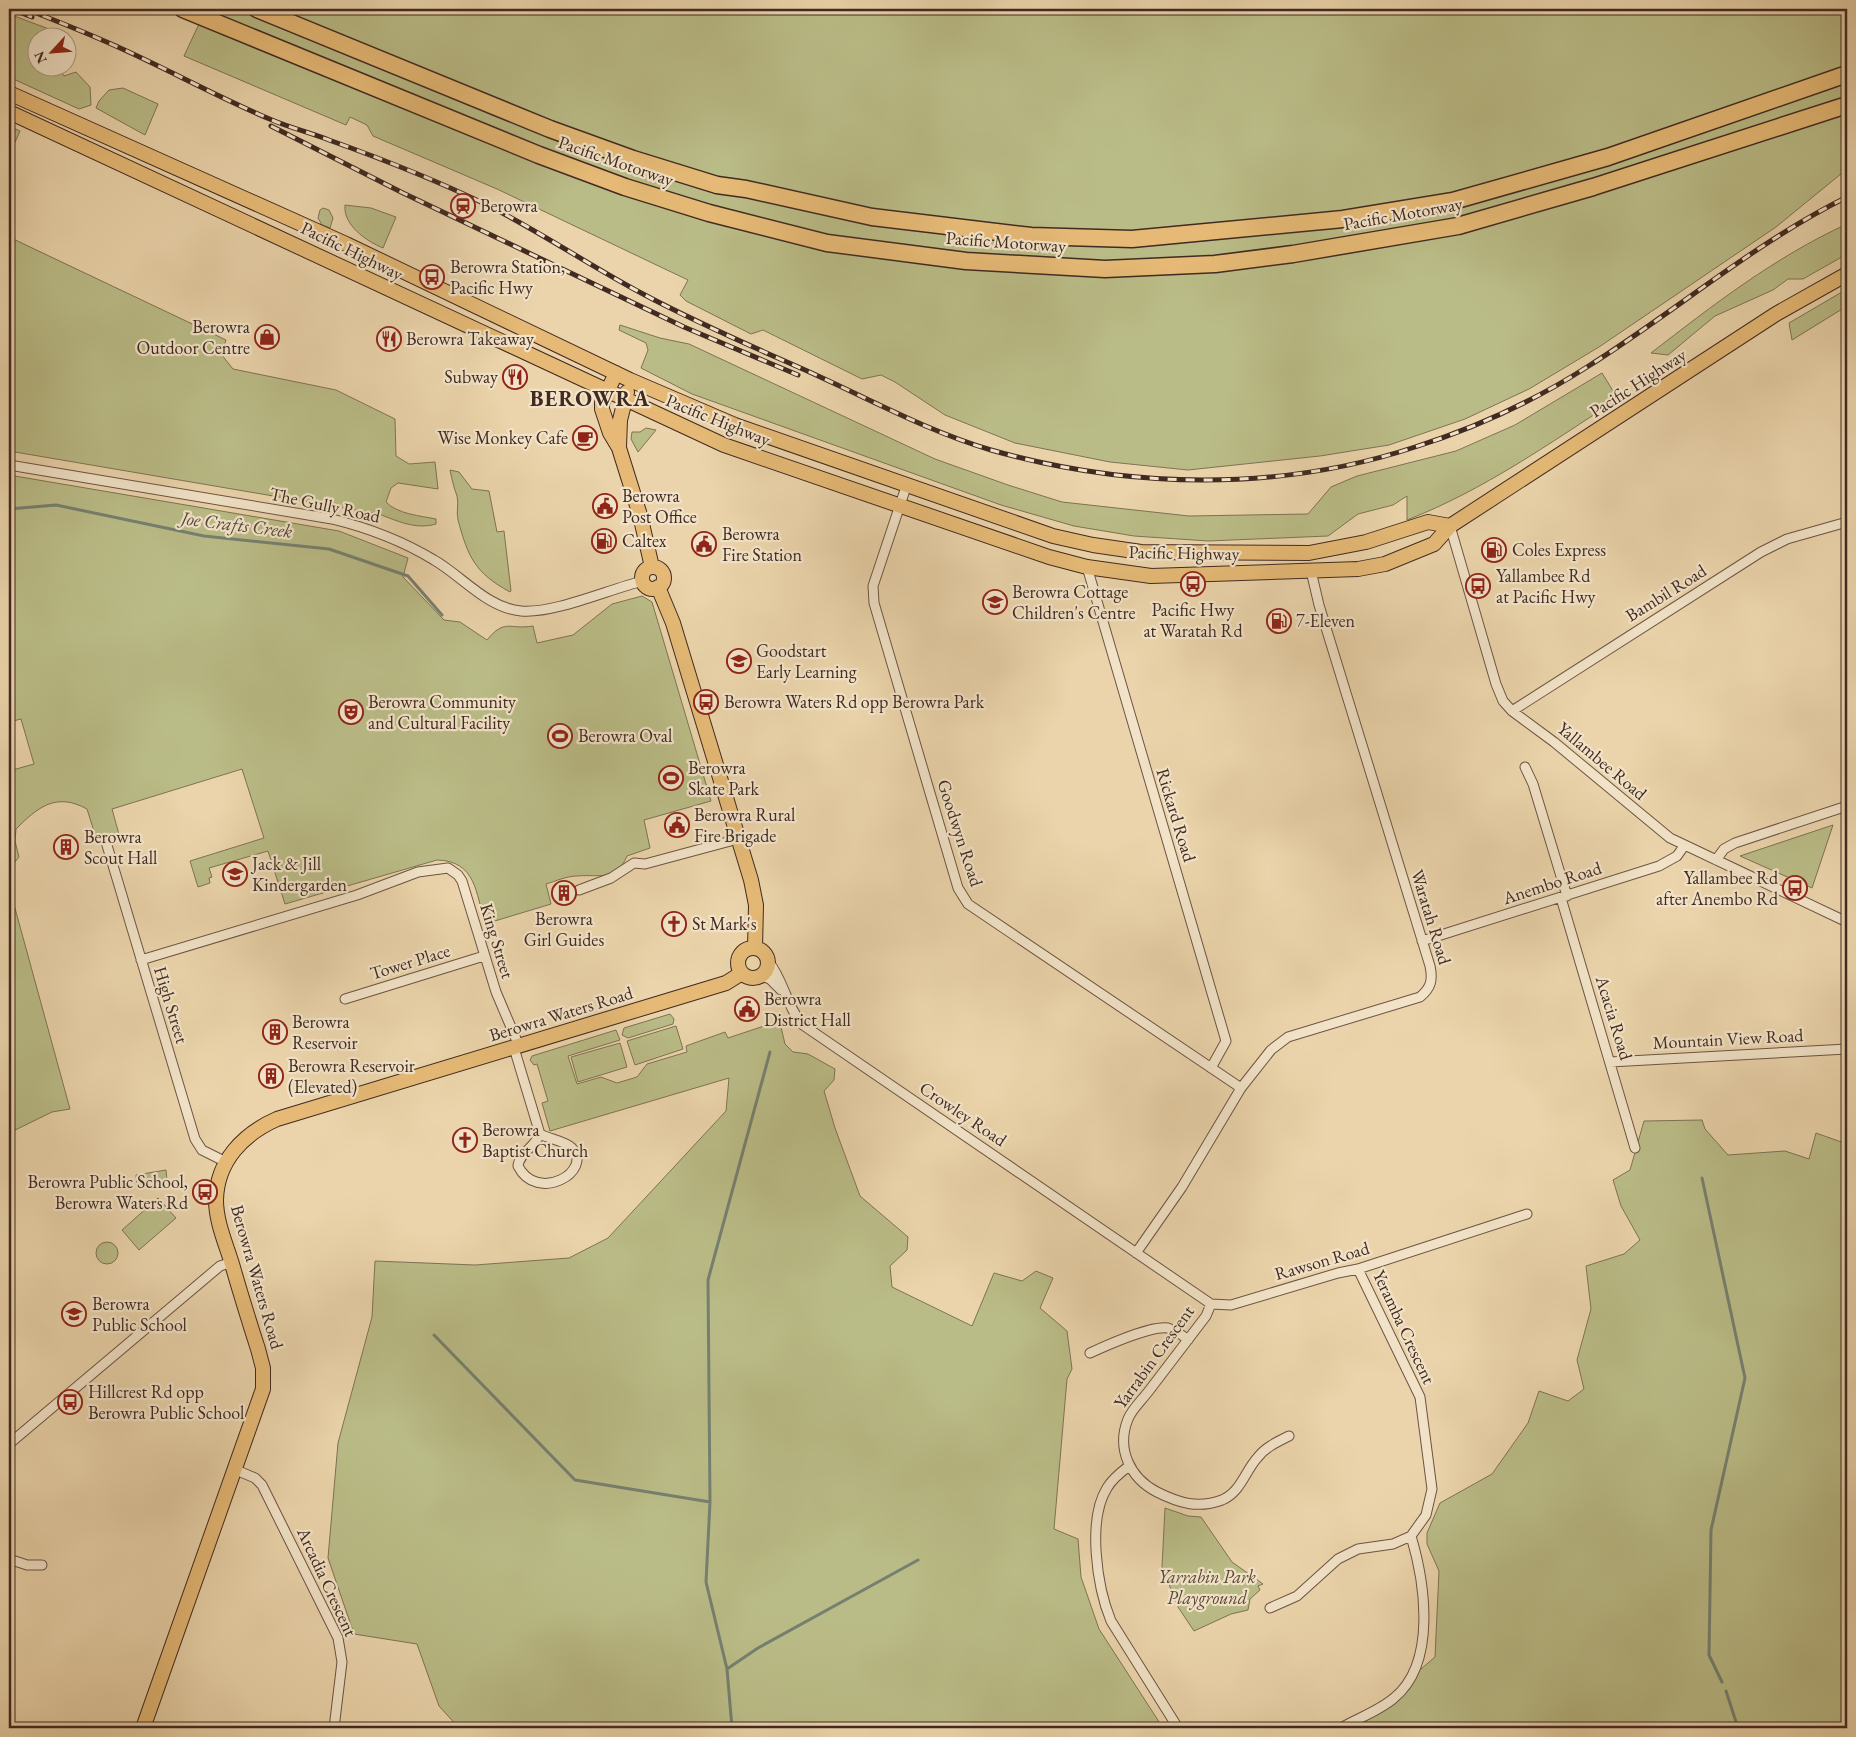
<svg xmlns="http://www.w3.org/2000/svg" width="1856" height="1737" font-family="'EB Garamond',serif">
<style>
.green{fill:#babc87;stroke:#7e7354}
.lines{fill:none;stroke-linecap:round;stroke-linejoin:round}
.stream{stroke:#768070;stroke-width:3}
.minor-casing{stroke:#6c5444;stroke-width:11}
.primary-casing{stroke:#412a22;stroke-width:16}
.motorway-casing{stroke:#412a22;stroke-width:19}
.minor{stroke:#f2e3c8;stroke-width:9}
.primary{stroke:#e6ba76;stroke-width:14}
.motorway{stroke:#e6ba76;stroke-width:16}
.rail-casing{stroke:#412a22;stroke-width:5}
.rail{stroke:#f2e3c8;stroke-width:3;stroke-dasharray:9;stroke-linecap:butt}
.labels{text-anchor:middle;stroke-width:4.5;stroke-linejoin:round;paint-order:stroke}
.street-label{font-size:18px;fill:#412a22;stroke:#f2e3c8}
.poi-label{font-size:18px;fill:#412a22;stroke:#f2e3c8;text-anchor:start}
.park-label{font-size:18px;font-style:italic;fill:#594736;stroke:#f2e3c8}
.water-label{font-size:19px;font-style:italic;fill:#53473c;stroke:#f2e3c8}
.district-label{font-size:22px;font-weight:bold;letter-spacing:1px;fill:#412a22;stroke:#f2e3c8}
</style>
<rect width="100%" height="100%" fill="#ebd4ab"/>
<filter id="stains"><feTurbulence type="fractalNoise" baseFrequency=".004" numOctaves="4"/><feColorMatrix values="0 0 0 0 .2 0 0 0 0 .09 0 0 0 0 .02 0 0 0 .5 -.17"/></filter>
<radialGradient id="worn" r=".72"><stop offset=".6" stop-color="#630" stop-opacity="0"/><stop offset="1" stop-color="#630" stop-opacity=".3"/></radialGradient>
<path class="green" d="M206 9H1847V169L1776 227 1599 347 1529 389 1465 419 1389 445 1320 456 1188 470 1110 462 1015 443 945 415 895 382 881 375 862 379 763 330 751 334 686 301 680 295 688 280 497 189 373 136 367 125 350 117 346 125 184 56Z
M9 14 49 29 53 37 38 38V68H59L64 76 76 72 90 87 91 105 79 109 9 77Z
M123 88 158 104 145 135 96 108 99 101 109 90Z
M9 126 20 131 9 156Z
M345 205 371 208 396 217 383 248C366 241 343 225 345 205Z
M323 208 329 210 333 218 330 228 322 225 318 218 320 210Z
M1847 224V254L1803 279H1788L1773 290 1715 316 1668 355 1651 353C1713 305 1775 257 1847 224Z
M9 237 226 340 221 354 233 369 336 390 395 419 396 456 409 464 435 462 438 489 398 483 391 488 386 502C397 514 421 516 436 519V524C416 530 397 521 379 514L9 451Z
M1847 289V306L1792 340 1789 323Z
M620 325 660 338 689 344 935 459 1008 485 1062 502 1189 516 1308 514 1331 487 1357 476 1456 451 1515 425 1602 373 1618 399C1550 443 1484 490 1407 520V496L1393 505 1358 514 1328 536 1208 541 1134 536 1074 526 1001 505 692 394 641 368 648 350 646 343 619 330Z
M646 428 656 430 638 452 631 439 632 432H640Z
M450 470 459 472 472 489 489 491 497 532 504 531 511 591 510 592C475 573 468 557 458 520 456 512 459 504 457 496 454 488 452 480 450 470Z
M9 475 339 531 408 558 403 577 444 620 460 622 487 640C505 618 509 630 533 626L537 643 573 635 612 604 642 596 652 602 711 801 644 820 650 848 627 856C616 882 601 874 577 876 567 876 556 881 546 884L551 904 485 924C476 893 476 861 437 860L285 904 268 851 209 868 212 877 209 878 210 883 198 887 190 861 264 838 242 769 112 809 120 838 98 844 87 809C56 792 38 807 16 829L15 841 19 857 9 869V771L34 764 21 719 9 722Z
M1833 825 1812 888 1740 856Z
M9 873 10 890 70 1109 52 1112 9 1133Z
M670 1014 674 1019 673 1024 628 1038 622 1035 624 1028Z
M770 1024 781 1027 785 1044 793 1052 808 1054 835 1069 834 1080 824 1091 835 1128 860 1196 908 1237 907 1250 890 1266 892 1287 972 1326 994 1273 1022 1281 1036 1271 1053 1278 1040 1308 1067 1331 1072 1369 1067 1379 1054 1529 1078 1539 1081 1577 1099 1629 1163 1728H459L439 1706 417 1644 354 1634 328 1558 338 1443 372 1317 375 1261 475 1265 569 1258 608 1238 726 1111 729 1078 550 1131 542 1103 548 1101 537 1064 534 1065 530 1060 532 1056 616 1030 620 1040 568 1056 577 1084 601 1077 617 1083 637 1077 647 1064 687 1052 686 1046 725 1032 728 1038Z
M676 1026 683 1049 635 1065 627 1041Z
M620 1043 627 1067 578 1082 571 1057Z
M1702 1120 1705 1129 1728 1155 1785 1151 1809 1159 1816 1133 1847 1144V1728H1341L1372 1711 1435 1657 1439 1571 1427 1544V1533L1440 1503 1492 1474 1528 1423 1539 1391 1568 1401 1584 1389 1577 1360 1591 1309 1586 1266 1624 1254 1640 1240 1621 1206 1613 1180 1630 1170 1644 1121Z
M166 1170 167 1180 137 1184 136 1175Z
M158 1198 176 1218 139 1250 122 1230Z
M96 1253a11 11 0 1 1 22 0a11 11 0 1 1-22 0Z
M1165 1508 1188 1516 1201 1517 1232 1562 1263 1584 1258 1586 1260 1590 1250 1599 1248 1610 1231 1614 1194 1631 1178 1607 1162 1567Z"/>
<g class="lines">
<path class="stream" d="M9 509 56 505 204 536 329 549 408 576 442 615
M1702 1178 1745 1378 1711 1530 1709 1655 1722 1682
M434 1335 575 1480 710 1502
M727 1669 758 1648 918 1560
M1726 1691 1738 1728
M732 1728 727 1669 706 1582 710 1502 708 1280 770 1052"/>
<defs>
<path id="minor" d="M9 465 332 519C369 528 401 540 434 560 462 576 487 608 521 611 554 614 609 589 643 581
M907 484 873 586 874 603 958 888 968 904 1241 1088
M1450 526 1496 684 1503 701 1512 711 1554 742 1670 838 1847 922
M1087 567 1226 1041 1211 1068
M1512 711 1761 552 1787 539 1847 522
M1525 767 1533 784 1567 896
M106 842 195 1139 202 1150 226 1162
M1716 860 1724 849 1735 843 1847 806
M579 890 611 878 634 863 645 864 738 839
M1561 898 1635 1148
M1422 941 1659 866 1677 856 1684 846
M141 960 357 895 418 872 448 868 458 875 462 881 496 992 519 1046
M768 961C784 980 786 1006 803 1025L1211 1304 1231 1305 1338 1273 1358 1269 1527 1214
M761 976 770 979 781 990
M345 999 484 956
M514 1048 540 1134C535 1147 519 1153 518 1166 537 1204 594 1171 572 1148 565 1141 549 1139 540 1134
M1610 1062 1847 1049
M1136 1253 1182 1187 1241 1088 1271 1050 1288 1037 1420 997C1431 988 1433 980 1430 966L1319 605 1311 571
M1211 1304 1206 1316C1187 1341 1167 1367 1148 1392 1142 1400 1132 1409 1128 1419 1116 1449 1130 1478 1157 1492 1179 1503 1198 1509 1222 1500 1241 1492 1245 1471 1258 1457 1266 1447 1277 1442 1289 1436
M1090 1353C1105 1346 1152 1325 1168 1328 1176 1330 1182 1335 1188 1340
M9 1444 220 1266 232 1262
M1129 1466C1121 1472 1112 1479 1107 1488 1087 1520 1097 1587 1111 1621L1178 1728
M236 1470 255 1478 262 1485 338 1638 342 1662 334 1728
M9 1559 27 1565H42
M1270 1608 1297 1596 1338 1559 1358 1549 1393 1544 1411 1536
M1341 1728C1358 1718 1379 1711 1394 1698 1437 1663 1425 1583 1411 1536L1426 1515 1432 1489 1420 1397 1358 1269"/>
<path id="primary" d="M9 93 346 244 630 380 735 425 1053 536 1093 545 1141 552 1309 553 1366 542 1428 522 1450 526
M9 112 724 445 1049 557 1087 567 1151 576 1358 569 1385 564 1434 544 1450 526 1776 314 1847 274
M616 373 602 403V409L610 433 619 448 640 515 652 567
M619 447 620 420 627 392
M642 578a11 11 0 1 1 22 0a11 11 0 1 1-22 0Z
M658 587 673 623 751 880 756 905 755 948
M738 963a15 15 0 1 1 30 0a15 15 0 1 1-30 0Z
M143 1728 263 1389V1368L258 1349C249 1321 240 1292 232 1264 226 1244 216 1222 216 1200 217 1161 243 1134 277 1119L660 1003 726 983 742 973"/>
<path id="motorway" d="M183 9 539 155 625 187 709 213 827 243 966 261 1105 269 1215 264 1293 254 1458 226 1593 187 1847 105
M257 9 550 129 633 159 717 185 746 189 872 217 1031 236 1132 239 1343 219 1453 201 1608 157 1847 74"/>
</defs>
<use href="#minor" class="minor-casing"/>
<use href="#primary" class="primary-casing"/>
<use href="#motorway" class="motorway-casing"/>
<use href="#minor" class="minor"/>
<use href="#primary" class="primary"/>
<use href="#motorway" class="motorway"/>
<defs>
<path id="rail" d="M11 9 32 17
M26 9C54 20 82 31 109 43 164 67 217 97 272 120 291 128 311 133 329 140 382 159 436 180 487 205 541 232 590 266 643 294 699 324 758 349 816 375 873 401 930 432 991 450 1128 489 1279 492 1415 447 1475 428 1534 401 1587 367 1675 312 1754 243 1847 197
M271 126 403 193 684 327 798 375"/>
</defs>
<use href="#rail" class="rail-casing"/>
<use href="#rail" class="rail"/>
</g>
<defs>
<symbol id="station-ring" viewBox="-11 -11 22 22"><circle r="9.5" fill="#f2e3c8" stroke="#8f2418" stroke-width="1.5"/><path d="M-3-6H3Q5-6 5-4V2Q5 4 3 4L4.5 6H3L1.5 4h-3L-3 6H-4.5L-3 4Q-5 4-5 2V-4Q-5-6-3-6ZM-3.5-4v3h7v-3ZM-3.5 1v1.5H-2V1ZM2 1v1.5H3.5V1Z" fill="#8f2418"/></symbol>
<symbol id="bus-ring" viewBox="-11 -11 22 22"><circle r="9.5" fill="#f2e3c8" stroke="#8f2418" stroke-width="1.5"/><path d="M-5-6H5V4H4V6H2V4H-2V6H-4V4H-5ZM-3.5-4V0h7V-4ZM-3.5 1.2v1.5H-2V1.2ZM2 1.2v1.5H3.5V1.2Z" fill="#8f2418"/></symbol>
<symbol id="shop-ring" viewBox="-11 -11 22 22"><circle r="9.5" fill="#f2e3c8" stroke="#8f2418" stroke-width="1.5"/><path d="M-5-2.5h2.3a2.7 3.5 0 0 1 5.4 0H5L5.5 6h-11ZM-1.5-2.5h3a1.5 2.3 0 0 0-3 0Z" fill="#8f2418"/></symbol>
<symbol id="restaurant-ring" viewBox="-11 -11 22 22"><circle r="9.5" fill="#f2e3c8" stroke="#8f2418" stroke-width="1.5"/><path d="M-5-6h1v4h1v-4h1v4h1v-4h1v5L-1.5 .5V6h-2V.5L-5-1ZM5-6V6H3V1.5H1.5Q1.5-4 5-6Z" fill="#8f2418"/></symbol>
<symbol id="cafe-ring" viewBox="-11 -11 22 22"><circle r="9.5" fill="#f2e3c8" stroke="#8f2418" stroke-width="1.5"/><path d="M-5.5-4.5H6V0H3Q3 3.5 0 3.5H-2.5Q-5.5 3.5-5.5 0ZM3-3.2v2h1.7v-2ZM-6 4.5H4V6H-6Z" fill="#8f2418"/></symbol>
<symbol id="civic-ring" viewBox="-11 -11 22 22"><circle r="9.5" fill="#f2e3c8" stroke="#8f2418" stroke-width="1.5"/><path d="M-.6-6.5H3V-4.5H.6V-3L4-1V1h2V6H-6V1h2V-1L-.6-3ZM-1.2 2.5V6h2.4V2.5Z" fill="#8f2418"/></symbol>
<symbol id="fuel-ring" viewBox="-11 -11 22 22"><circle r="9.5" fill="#f2e3c8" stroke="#8f2418" stroke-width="1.5"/><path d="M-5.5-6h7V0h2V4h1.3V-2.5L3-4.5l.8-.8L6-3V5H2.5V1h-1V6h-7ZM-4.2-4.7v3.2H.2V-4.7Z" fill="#8f2418"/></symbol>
<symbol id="school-ring" viewBox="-11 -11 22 22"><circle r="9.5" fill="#f2e3c8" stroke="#8f2418" stroke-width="1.5"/><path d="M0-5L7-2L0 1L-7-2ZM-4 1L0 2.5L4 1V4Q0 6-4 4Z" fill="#8f2418"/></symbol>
<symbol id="theatre-ring" viewBox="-11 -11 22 22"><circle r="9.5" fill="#f2e3c8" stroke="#8f2418" stroke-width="1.5"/><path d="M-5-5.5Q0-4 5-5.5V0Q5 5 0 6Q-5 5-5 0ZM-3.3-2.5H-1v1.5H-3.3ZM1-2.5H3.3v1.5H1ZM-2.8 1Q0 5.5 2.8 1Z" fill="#8f2418"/></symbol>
<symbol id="stadium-ring" viewBox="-11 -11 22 22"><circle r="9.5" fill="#f2e3c8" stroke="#8f2418" stroke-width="1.5"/><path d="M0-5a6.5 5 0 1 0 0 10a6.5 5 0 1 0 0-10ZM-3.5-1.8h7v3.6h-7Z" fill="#8f2418"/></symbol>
<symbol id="building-ring" viewBox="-11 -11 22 22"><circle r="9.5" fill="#f2e3c8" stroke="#8f2418" stroke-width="1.5"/><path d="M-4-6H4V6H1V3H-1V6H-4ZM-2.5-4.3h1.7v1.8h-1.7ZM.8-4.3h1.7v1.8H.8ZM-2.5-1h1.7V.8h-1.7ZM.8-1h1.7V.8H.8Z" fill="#8f2418"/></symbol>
<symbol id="church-ring" viewBox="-11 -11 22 22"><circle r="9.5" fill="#f2e3c8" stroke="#8f2418" stroke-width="1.5"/><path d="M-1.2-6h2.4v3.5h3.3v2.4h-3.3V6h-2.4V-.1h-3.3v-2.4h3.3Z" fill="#8f2418"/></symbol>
</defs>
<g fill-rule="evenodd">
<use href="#station-ring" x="449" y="192" width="28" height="28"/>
<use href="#bus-ring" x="418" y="263" width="28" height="28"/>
<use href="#shop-ring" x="253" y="323" width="28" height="28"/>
<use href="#restaurant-ring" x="375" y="325" width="28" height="28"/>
<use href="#restaurant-ring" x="501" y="363" width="28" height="28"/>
<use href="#cafe-ring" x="571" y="424" width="28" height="28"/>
<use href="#civic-ring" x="591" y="492" width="28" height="28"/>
<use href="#fuel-ring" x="590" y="527" width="28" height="28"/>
<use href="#civic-ring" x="690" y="530" width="28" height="28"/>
<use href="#fuel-ring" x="1480" y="536" width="28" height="28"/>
<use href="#bus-ring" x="1179" y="570" width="28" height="28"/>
<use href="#bus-ring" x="1464" y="572" width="28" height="28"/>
<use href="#school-ring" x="981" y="588" width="28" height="28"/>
<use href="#fuel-ring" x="1265" y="607" width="28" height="28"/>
<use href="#school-ring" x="725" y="647" width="28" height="28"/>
<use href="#bus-ring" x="692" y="688" width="28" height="28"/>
<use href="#theatre-ring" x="337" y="698" width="28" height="28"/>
<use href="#stadium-ring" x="546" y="722" width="28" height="28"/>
<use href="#stadium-ring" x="657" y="764" width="28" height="28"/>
<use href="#civic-ring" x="663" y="811" width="28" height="28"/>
<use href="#building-ring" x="52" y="833" width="28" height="28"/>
<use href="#school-ring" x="221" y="860" width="28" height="28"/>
<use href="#bus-ring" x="1781" y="874" width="28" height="28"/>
<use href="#building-ring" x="550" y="879" width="28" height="28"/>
<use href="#church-ring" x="660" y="910" width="28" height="28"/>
<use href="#civic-ring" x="733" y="995" width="28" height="28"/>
<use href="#building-ring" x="261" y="1018" width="28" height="28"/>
<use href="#building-ring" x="257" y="1062" width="28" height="28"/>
<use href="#church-ring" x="451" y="1126" width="28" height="28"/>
<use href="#bus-ring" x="191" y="1178" width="28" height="28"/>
<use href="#school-ring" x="60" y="1300" width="28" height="28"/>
<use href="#bus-ring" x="56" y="1388" width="28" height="28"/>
</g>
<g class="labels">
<g class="street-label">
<text transform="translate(616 161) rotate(19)" y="6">Pacific Motorway</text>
<text transform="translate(1403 214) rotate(-10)" y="6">Pacific Motorway</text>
<text transform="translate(1006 242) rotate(4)" y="6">Pacific Motorway</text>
<text transform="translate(352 251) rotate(26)" y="6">Pacific Highway</text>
<text transform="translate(1638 383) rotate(-33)" y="6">Pacific Highway</text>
<text transform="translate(718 420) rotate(22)" y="6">Pacific Highway</text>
<text transform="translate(325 505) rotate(12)" y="6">The Gully Road</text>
<text transform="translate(1184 553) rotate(1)" y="6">Pacific Highway</text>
<text transform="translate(1666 593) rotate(-32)" y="6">Bambil Road</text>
<text transform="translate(1602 761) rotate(40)" y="6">Yallambee Road</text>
<text transform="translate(1176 815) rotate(73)" y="6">Rickard Road</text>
<text transform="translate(960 833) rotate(72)" y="6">Goodwyn Road</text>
<text transform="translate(1552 883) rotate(-18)" y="6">Anembo Road</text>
<text transform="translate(1431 917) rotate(73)" y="6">Waratah Road</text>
<text transform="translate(497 941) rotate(73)" y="6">King Street</text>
<text transform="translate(410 962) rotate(-17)" y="6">Tower Place</text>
<text transform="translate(171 1005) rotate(73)" y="6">High Street</text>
<text transform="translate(561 1014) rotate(-17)" y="6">Berowra Waters Road</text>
<text transform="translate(1614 1018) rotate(73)" y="6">Acacia Road</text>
<text transform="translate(1728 1039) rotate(-3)" y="6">Mountain View Road</text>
<text transform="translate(963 1114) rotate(34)" y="6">Crowley Road</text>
<text transform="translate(1322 1261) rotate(-16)" y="6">Rawson Road</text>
<text transform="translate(257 1277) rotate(74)" y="6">Berowra Waters Road</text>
<text transform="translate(1404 1327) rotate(65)" y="6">Yeramba Crescent</text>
<text transform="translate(1154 1357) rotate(-54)" y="6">Yarrabin Crescent</text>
<text transform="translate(327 1582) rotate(65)" y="6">Arcadia Crescent</text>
</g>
<g class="poi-label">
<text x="480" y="212">Berowra</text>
<text x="450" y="273">Berowra Station,<tspan x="450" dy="21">Pacific Hwy</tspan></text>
<text x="250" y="333" text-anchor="end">Berowra<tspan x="250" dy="21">Outdoor Centre</tspan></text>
<text x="406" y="345">Berowra Takeaway</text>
<text x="498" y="383" text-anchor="end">Subway</text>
<text x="568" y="444" text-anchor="end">Wise Monkey Cafe</text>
<text x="622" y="502">Berowra<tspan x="622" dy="21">Post Office</tspan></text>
<text x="722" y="540">Berowra<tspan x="722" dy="21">Fire Station</tspan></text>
<text x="622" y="547">Caltex</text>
<text x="1512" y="556">Coles Express</text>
<text x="1496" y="582">Yallambee Rd<tspan x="1496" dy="21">at Pacific Hwy</tspan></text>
<text x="1012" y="598">Berowra Cottage<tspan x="1012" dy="21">Children's Centre</tspan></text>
<text x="1193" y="616" text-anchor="middle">Pacific Hwy<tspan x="1193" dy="21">at Waratah Rd</tspan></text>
<text x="1296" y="627">7-Eleven</text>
<text x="756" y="657">Goodstart<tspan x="756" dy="21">Early Learning</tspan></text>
<text x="368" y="708">Berowra Community<tspan x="368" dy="21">and Cultural Facility</tspan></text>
<text x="724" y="708">Berowra Waters Rd opp Berowra Park</text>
<text x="578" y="742">Berowra Oval</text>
<text x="688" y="774">Berowra<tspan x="688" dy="21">Skate Park</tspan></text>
<text x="694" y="821">Berowra Rural<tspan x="694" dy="21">Fire Brigade</tspan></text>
<text x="84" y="843">Berowra<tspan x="84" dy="21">Scout Hall</tspan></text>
<text x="252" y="870">Jack &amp; Jill<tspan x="252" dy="21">Kindergarden</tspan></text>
<text x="1778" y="884" text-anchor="end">Yallambee Rd<tspan x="1778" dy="21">after Anembo Rd</tspan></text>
<text x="564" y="925" text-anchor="middle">Berowra<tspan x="564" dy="21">Girl Guides</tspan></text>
<text x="692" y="930">St Mark's</text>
<text x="764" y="1005">Berowra<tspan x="764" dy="21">District Hall</tspan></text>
<text x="292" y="1028">Berowra<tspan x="292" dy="21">Reservoir</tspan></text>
<text x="288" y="1072">Berowra Reservoir<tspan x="288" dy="21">(Elevated)</tspan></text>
<text x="482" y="1136">Berowra<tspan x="482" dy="21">Baptist Church</tspan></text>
<text x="188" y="1188" text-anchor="end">Berowra Public School,<tspan x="188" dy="21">Berowra Waters Rd</tspan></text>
<text x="92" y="1310">Berowra<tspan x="92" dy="21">Public School</tspan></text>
<text x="88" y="1398">Hillcrest Rd opp<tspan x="88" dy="21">Berowra Public School</tspan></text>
</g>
<g class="park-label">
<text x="1207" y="1583">Yarrabin Park<tspan x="1207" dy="21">Playground</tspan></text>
</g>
<g class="water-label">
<text transform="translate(237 524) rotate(7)" y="7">Joe Crafts Creek</text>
</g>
<g class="district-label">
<text x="590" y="406">BEROWRA</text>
</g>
</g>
<rect width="1856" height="1737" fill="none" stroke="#ebd4ab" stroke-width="30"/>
<rect x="10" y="10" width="1836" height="1717" fill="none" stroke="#412a22" stroke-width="2.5"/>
<rect x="15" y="15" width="1826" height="1707" fill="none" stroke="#412a22"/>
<g transform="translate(52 52) rotate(244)"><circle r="24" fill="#f2e3c8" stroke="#ab9986"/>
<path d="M0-4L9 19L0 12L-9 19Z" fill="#8f2418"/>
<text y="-8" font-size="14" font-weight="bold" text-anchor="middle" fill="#412a22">N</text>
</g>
<rect width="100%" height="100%" filter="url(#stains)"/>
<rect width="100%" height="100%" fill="url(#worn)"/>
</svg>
